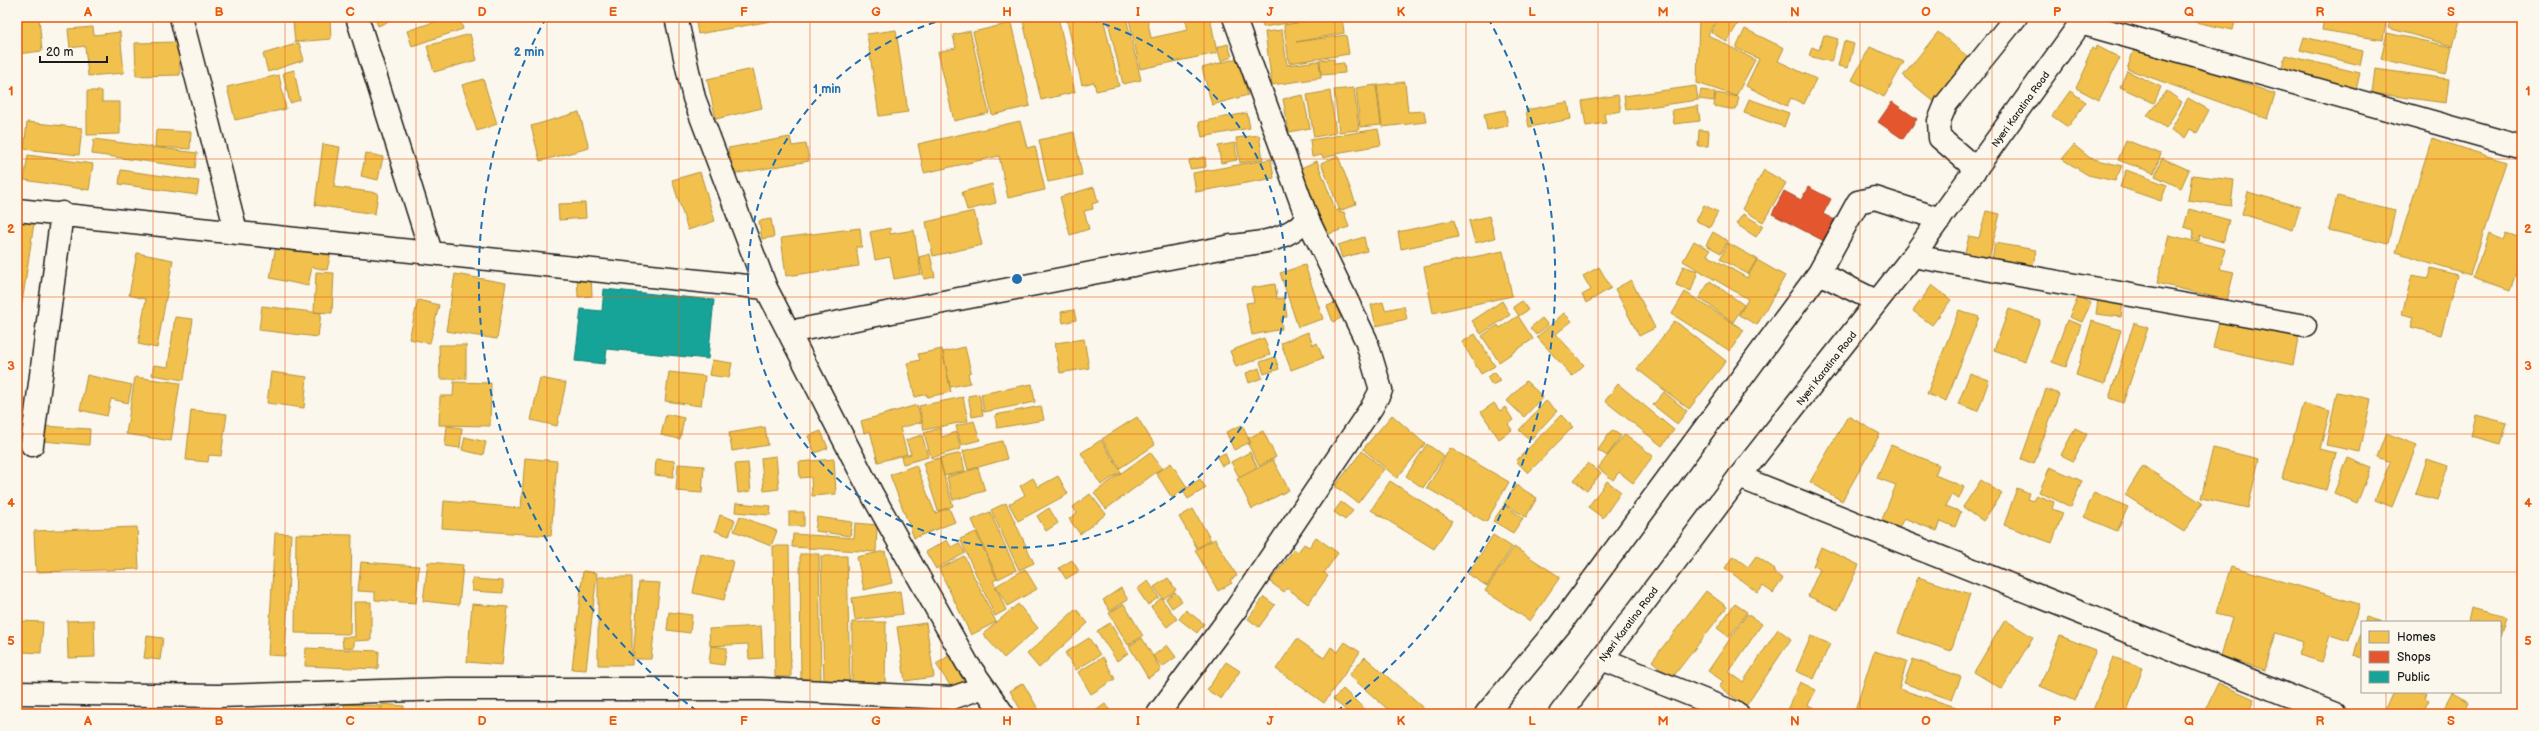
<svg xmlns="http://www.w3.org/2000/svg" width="2539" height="731" font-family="'Balsamiq Sans',sans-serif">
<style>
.homes{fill:#f2c14e;stroke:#b2903f}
.shops{fill:#e4572e;stroke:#a84529}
.public{fill:#17a398;stroke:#187a73}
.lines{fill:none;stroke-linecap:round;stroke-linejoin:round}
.minor-casing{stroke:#1c1c1c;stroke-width:25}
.highway-casing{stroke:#1c1c1c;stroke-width:25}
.minor{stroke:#fbf7ec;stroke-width:22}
.highway{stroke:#fbf7ec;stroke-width:22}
.grid{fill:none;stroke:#e8590c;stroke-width:1;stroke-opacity:0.55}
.ring{fill:none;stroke:#1f6fb2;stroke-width:2;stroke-dasharray:7 5}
.labels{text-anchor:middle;stroke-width:4;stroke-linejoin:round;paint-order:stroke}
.street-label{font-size:10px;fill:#1c1c1c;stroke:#fbf7ec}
.centre{fill:#1f6fb2;stroke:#fbf7ec;stroke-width:2}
.ring-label{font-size:12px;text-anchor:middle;font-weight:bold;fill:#1f6fb2;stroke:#fbf7ec;stroke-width:4;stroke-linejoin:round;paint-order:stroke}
.neatline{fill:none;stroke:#e8590c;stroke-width:1.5}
.grid-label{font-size:13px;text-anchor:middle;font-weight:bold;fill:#e8590c}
</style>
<rect width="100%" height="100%" fill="#fbf7ec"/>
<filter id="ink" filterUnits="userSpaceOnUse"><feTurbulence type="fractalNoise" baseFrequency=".025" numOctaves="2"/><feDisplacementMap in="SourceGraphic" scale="8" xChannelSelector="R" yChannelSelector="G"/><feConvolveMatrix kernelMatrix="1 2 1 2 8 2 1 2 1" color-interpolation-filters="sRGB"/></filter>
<g filter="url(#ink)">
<path class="homes" d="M17 17H39L42 51 17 54Z
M374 17H399L378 26Z
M449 17H459L463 29 412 46 407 31Z
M695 17H770L771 21 698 34Z
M1039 17H1058L1075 92 1041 100 1023 21Z
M1066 17H1103L1119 86 1096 91 1094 82 1082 85Z
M1107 17H1126L1141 80 1123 84Z
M1137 17H1147L1151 38 1188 30 1185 17H1210L1217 53 1140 69 1129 19Z
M1261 17H1325L1263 27Z
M1336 17H1342L1344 33 1296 42 1346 35 1349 54 1289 63 1284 25Z
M1699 17H1717L1708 35 1755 60 1736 96 1697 83Z
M1719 17H1734L1740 20 1727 42 1711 32Z
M2196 17H2236L2233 30 2195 22Z
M2324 17H2387L2383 40 2322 30Z
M2391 17H2461L2453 46 2388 28Z
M330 18 331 39 295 42 293 21Z
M1011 23 1030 106 992 115 973 32Z
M93 27 94 35 120 32 124 73 88 76 85 46 70 48 68 29Z
M1745 29 1784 48 1778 61 1816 79 1804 104 1791 98 1787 106 1746 86 1759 59 1736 48Z
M896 30 908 112 879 116 867 34Z
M1282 30 1287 65 1319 61 1321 78 1272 85 1265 32Z
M970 31 989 113 954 121 938 52 956 48 953 35Z
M1938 32 1973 61 1938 105 1903 76Z
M2387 33 2452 47 2446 74 2381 59Z
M470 34 477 60 434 72 427 46Z
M1824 35 1838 39 1831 62 1809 56 1812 47 1819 50Z
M2304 37 2363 51 2360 65 2300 50Z
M1844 41 1854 44 1848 68 1838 66Z
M179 42 180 75 136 76 135 43Z
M299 43 304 60 268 72 263 54Z
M1228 44 1232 57 1221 61 1217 47Z
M2136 44 2275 94 2267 119 2127 69Z
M2097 46 2120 58 2099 100 2076 88 2088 63 2086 62 2092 48 2095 50Z
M1870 47 1904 62 1884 97 1852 80Z
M2285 55 2360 73 2356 90 2281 72Z
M1238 58 1248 95 1212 105 1202 68Z
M1334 59V64L1344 63 1345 73 1321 75 1320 60Z
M753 69 762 108 716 119 707 79Z
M2375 69 2449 79 2446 103 2372 93Z
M294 70 300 100 290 103 283 73Z
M2127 71 2161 87 2154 103 2120 87Z
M279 75 286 109 235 120 227 87Z
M483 79 497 124 477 131 462 85Z
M1405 82 1408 112 1424 111 1426 122 1382 127 1377 85Z
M1376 85 1381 125 1360 127 1356 88Z
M1696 86 1698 100 1626 110 1624 96Z
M1354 88 1359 130 1339 132 1334 90Z
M1701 90 1715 92 1714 101 1699 99Z
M87 91H102V102H120V134L87 135Z
M1330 91 1336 133 1314 137 1307 95Z
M2070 91 2086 102 2068 127 2052 116Z
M2167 91 2182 102 2166 128 2147 115Z
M1716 93 1739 97 1736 110 1714 106Z
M1303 95 1310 128 1289 132 1283 99Z
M1618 95 1621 111 1604 114 1606 123 1586 126 1582 101Z
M2188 98 2209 110 2197 133 2190 129 2185 138 2171 130Z
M1749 99 1789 113 1784 127 1744 113Z
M1568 102 1571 119 1529 127 1526 110Z
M1698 106 1700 121 1674 124 1672 110Z
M1505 110 1508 126 1487 130 1484 114Z
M579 112 589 148 540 161 531 126Z
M1247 113 1250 128 1202 137 1199 122Z
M1020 121 1027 148 1035 146 1045 190 1008 198 999 156 924 173 918 144Z
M27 122 82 128 79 155 24 149Z
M1378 129 1381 145 1336 153V155L1323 158 1322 155 1312 157 1310 140Z
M156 130 191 132 190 149 155 147Z
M1699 130 1709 131 1708 146H1698Z
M1074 132 1082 175 1048 182 1039 140Z
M1259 135 1263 159 1240 163 1236 138Z
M790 137 792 146 806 144 809 161 733 174 728 148Z
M2432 138 2506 162 2470 275 2396 252Z
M94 139 197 153 195 168 92 154Z
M2126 140 2161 154 2154 173 2118 160Z
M1235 143 1237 160 1221 163 1218 146Z
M323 144 340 147 334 187 378 193 375 214 315 205Z
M2074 145 2090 158 2122 166 2115 181 2088 175 2062 159Z
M366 153 383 157 378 180 361 176Z
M17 154 22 155 19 183H17Z
M28 155 93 164 89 190 24 180Z
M1338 156 1356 204 1340 211 1321 163Z
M1205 157 1206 167 1190 169 1189 160Z
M2162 158 2189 170 2181 188 2155 176Z
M1271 159 1274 178 1196 192 1193 173Z
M1317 161 1336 211 1339 209 1340 213 1344 212 1349 227 1326 235 1301 168Z
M121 170 199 181 197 195 119 184Z
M1764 170 1786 183 1763 222 1742 209Z
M2126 170 2167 185 2161 201 2120 187Z
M700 172 715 221 688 230 672 180Z
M2192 175 2234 180 2231 206 2188 200Z
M992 184 996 203 967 210 962 192Z
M1094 187 1098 202 1092 204 1093 209 1084 211 1089 229 1070 235 1060 197Z
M2248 192 2300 207 2293 230 2242 214Z
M2337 196 2395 210 2388 244 2329 230Z
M585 203 586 218 559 220 558 204Z
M1704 205 1718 212 1710 227 1696 221Z
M2189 209 2229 220 2223 242 2200 235 2199 241 2192 239 2194 230 2184 227Z
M974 211 982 245 933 256 926 222Z
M1986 211 2000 214 1987 266 1963 261 1969 236 1979 238Z
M1743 214 1763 226 1756 237 1736 224Z
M1489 216 1495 238 1475 243 1469 221Z
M771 219 774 237 762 239 759 221Z
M1454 220 1458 237 1401 249 1398 232Z
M17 221 34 223 19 323H17Z
M860 228 862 247H856L859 266 786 276 781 238Z
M890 228V234L914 230 921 274 894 279 890 257 875 260 870 232Z
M1713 232 1728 241 1721 253 1706 245Z
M2507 233 2522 238V257L2510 290 2473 277 2489 234 2504 240Z
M2169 235 2225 249 2220 269 2234 272 2227 300 2157 283Z
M1364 237 1367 251 1342 258 1338 245Z
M1694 241 1710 250 1707 255 1747 278 1757 260 1785 276 1757 325 1739 315 1748 299 1683 261Z
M1728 243 1757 259 1748 274 1720 259Z
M1995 243 2036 250 2032 272 1991 265Z
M276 246 332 248 327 270 312 267 308 286 270 278Z
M1503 251 1512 296 1433 313 1424 267Z
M137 253 173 260 157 348 138 344 146 299 129 295Z
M930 254 935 277 924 279 919 257Z
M1305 265 1323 319 1298 327 1280 273Z
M1683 266 1698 271 1691 291 1676 285Z
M1599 267 1611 288 1586 303 1582 295 1591 290 1583 276Z
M2431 268 2457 275 2441 335 2411 327 2414 317 2402 314 2412 275 2428 278Z
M316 272 334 273 332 313 314 312Z
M455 274 506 283 497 339 446 331Z
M591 274 592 296 578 297 577 275Z
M1631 280 1655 328 1639 336 1615 289Z
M1710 281 1744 305 1733 322 1699 298Z
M1275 284 1277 299 1284 298 1287 317 1281 318 1282 329 1252 335 1246 303 1254 302 1251 288Z
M1932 285 1951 300 1932 325 1913 311Z
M1685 292 1744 330 1730 351 1672 314Z
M2078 297 2091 303 2082 322 2069 317Z
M2098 299 2123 303 2121 317 2096 314Z
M418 300 439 305 430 343 409 339Z
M1502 301 1510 315 1481 334 1472 321Z
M1522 301 1528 310 1519 316 1513 307Z
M1383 302 1385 310 1404 306 1407 319 1376 326 1371 305Z
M1335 303 1341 318 1333 322 1327 306Z
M262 306 321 313 318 337 259 330Z
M2009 309 2040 320 2025 361 1994 350Z
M1074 310 1076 320 1063 323 1061 312Z
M1959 310 1979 317 1946 401 1927 394Z
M1564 313 1572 321 1556 334 1584 365 1572 376 1537 337Z
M1518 316 1533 339 1499 362 1482 336 1498 325 1500 328Z
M175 317 193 319 184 380 152 375 154 365 168 367Z
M2220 317 2299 334 2293 365 2213 348Z
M1542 318 1548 325 1536 335 1530 328Z
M2067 320 2081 325 2066 367 2052 362Z
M1675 321 1726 361 1689 409 1637 369Z
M2092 321 2121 330 2105 384 2076 375Z
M2134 323 2148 328 2123 403 2109 398Z
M1308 332 1313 345 1317 343 1323 358 1291 370 1281 343Z
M1475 334 1495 366 1481 374 1462 342Z
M1264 338 1270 355 1236 367 1230 351Z
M1084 339 1089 368 1060 373 1055 343Z
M439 345H466V379H440Z
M965 347 971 372 968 373 970 383 950 387 943 352Z
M942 349 951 392 927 397V394L915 397 907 363 920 360 918 354Z
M1275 357 1279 369 1264 374 1260 362Z
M712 360 732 363 729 378 709 375Z
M1259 368 1262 378 1249 383 1246 373Z
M271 372 307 377 304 408 267 403Z
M669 372 705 376 701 406 665 401Z
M1495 372 1500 381 1492 385 1487 377Z
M1970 373 1989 380 1978 411 1958 404Z
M87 375 132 385 128 403 111 399 107 416 80 410Z
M135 377 180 383 171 441 126 434Z
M540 378 566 383 557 426 531 420Z
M1526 381 1543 397 1524 417 1507 401Z
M454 382 491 383 490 426 439 425 440 396H453Z
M1032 384 1035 402 984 412 981 394Z
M1618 384 1674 430 1662 446 1605 401Z
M2046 389 2059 394 2034 464 2021 459Z
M1664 392 1687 411 1677 424 1653 405Z
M2337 392 2371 399 2360 452 2326 445Z
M979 394 983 415 972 417 968 396Z
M963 397 968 421 924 430 919 406Z
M1546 401 1557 411 1530 440 1519 430Z
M1494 403 1500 411 1505 407 1513 420 1508 424 1512 430 1499 439 1481 412Z
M2303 403 2330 411 2320 449 2336 453 2326 490 2282 478Z
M917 405 922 422 900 428 907 454 878 462 870 431 864 433 861 421Z
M1041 406 1044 420 997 428 995 415Z
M191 410 227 414 221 456 209 455 208 462 186 460Z
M666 414 684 418 680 439 661 435Z
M1392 415 1425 444 1397 478 1363 449Z
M1561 415 1573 427 1528 473 1516 461Z
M2476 415 2507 423 2501 444 2471 436Z
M1848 416 1880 434 1842 501 1810 482Z
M1137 417 1155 445 1120 468 1102 439Z
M974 421 980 440 961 445 956 426Z
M1242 425 1250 442 1234 450 1226 432Z
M43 426 90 429 89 445 42 441Z
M447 426 462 428 460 448 445 446Z
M765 427 768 445 732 451 729 433Z
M940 428 942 437 956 432 961 449 931 458 924 433Z
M2075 428 2087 434 2073 461 2061 455Z
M1612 430 1621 436 1607 456 1598 450Z
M821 431 828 448 815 453 808 436Z
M1263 431 1276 457 1259 466 1248 444 1251 443 1248 438Z
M2386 433 2417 445 2392 507 2375 500 2390 462 2377 457Z
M1625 434 1653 456 1633 483 1619 472 1613 480 1598 468Z
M922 435 928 457 903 464 901 457 911 454 906 440Z
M465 437 486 442 483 455 462 450Z
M1101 440 1121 472 1101 485 1081 453Z
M1002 441 1007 459 968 470 963 451Z
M1427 444 1444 456 1423 488 1406 476Z
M1891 445 1939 465 1935 475 1964 487 1959 499 1951 495 1946 506 1961 512 1955 527 1941 521 1937 531 1904 518 1898 530 1881 522 1896 485 1877 478Z
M1450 448 1509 482 1486 522 1427 488Z
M2213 448 2259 459 2248 508 2201 498Z
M1362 451 1384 469 1358 503 1335 486Z
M1150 452 1162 468 1106 509 1094 493Z
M1250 452 1257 467 1239 477 1231 462Z
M961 453 965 471 944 476 940 458Z
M1225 453 1229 463 1222 466 1217 457Z
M776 456 779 489 764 491 761 458Z
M525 458 557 461 551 536 442 528 444 501 521 508Z
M939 458 953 506 938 511 923 463Z
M2348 458 2371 468 2357 503 2334 493Z
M656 459 675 461 673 477 655 475Z
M834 459 836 494 812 496 811 477 800 478 799 462Z
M2427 459 2448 466 2437 500 2416 494Z
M1273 460 1289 490 1252 509 1237 479Z
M748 463 751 491 738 493 735 464Z
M1171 463 1187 487 1172 498 1156 473Z
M1588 463 1601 473 1587 491 1574 480Z
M678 464 704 466 702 493 676 491Z
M916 465 935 513 949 508 955 522 914 538 890 475Z
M2143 466 2202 503 2184 532 2125 495Z
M2050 467 2082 481 2071 507 2039 492Z
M978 468 985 491 953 500 947 477Z
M1058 476 1068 494 1018 521 1009 504 1025 495 1020 486 1033 478 1038 487Z
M1200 479 1206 488 1188 499 1183 491Z
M1981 480 2002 494 1983 521 1963 507Z
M1390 481 1452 521 1434 549 1371 510Z
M1607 481 1621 492 1603 518 1588 507Z
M1516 485 1537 498 1526 517 1504 504Z
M2017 488 2029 493 2027 499 2033 501 2036 495 2054 502 2052 509 2063 513 2052 543 2004 525Z
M2094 492 2128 507 2117 531 2084 517Z
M1090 494 1106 514 1080 534 1069 519 1077 513 1073 507Z
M1341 502 1353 511 1345 520 1334 512Z
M736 503 771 506 770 515 735 512Z
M1006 503 1034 563 1019 570 991 510Z
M1504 505 1523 518 1513 533 1493 521Z
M1049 508 1058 523 1046 531 1037 516Z
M1193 509 1211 540 1197 548 1179 517Z
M789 512H804V526H789Z
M990 512 1016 570 998 579 972 520Z
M720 515 735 520 729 536 715 531Z
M740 516 777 531 771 546 734 531Z
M817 517 852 522 850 536 815 531Z
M855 523 877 525 876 552 792 547 793 534 854 538Z
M137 527 139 569 36 572 34 531Z
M976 532 997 579 993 581 1006 610 995 616 960 539Z
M275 533 291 534 285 656 268 655Z
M296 534 352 535 350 634 295 633Z
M1493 535 1512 547 1487 586 1468 574Z
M1316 537 1338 553 1324 573 1328 576 1308 604 1287 588 1284 592 1270 582 1294 549 1298 552 1304 544 1309 547Z
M1215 539 1237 576 1230 580 1232 583 1218 591 1195 550Z
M947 540 951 547 959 543 965 553 936 569 926 552Z
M773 546H789L791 677H775Z
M1514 547 1560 577 1530 621 1485 591Z
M1821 547 1859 565 1838 610 1808 596 1820 569 1813 566Z
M885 551 892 583 864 590 857 557Z
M701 554 733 561 724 600 693 593Z
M800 554H819L821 685H801Z
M821 556H847L850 685H824Z
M964 556 996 622 971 635 939 569Z
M1733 556 1748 567 1756 556 1775 569 1773 572 1783 579 1773 593 1763 586 1758 593 1725 568Z
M1072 560 1079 571 1066 579 1059 568Z
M361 562 419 566 416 603 375 600V592L358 591Z
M428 562 463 565 459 605 423 601Z
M2231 566 2359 604 2349 641 2330 635 2322 662 2299 655 2303 642 2276 633 2265 670 2221 656 2232 618 2216 614Z
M1025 569 1037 589 1007 606 996 586Z
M583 571 597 573 586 670 572 669Z
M598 577H632V665H598Z
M1918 577 1970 594 1951 651 1898 633Z
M1168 578 1176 590 1163 599 1154 587Z
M472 579 503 581V593L472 591Z
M1148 581 1159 597 1148 605 1137 589Z
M639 582 660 583 651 659H633Z
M1121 588 1128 600 1110 611 1103 600Z
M900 591 903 614 855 620 852 598Z
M1706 591 1727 607 1672 678 1652 661Z
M1175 592 1182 601 1172 608 1166 599Z
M1264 597 1275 605 1259 627 1248 619Z
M1161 598 1177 619 1167 627 1151 607Z
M354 602H371V640L354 641V648H343L342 637H355Z
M472 604 508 607 502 665 467 662Z
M1018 604 1038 628 1004 658 983 634Z
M1124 604 1143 636 1128 645 1109 613Z
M1735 604 1747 612 1729 637 1717 628Z
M2471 608 2506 617 2500 637V622H2468Z
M1076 609 1088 623 1039 668 1027 654Z
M1186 610 1204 624 1197 633 1179 619Z
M669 612 692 615 690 633 667 630Z
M1747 614 1762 624 1729 672 1743 682 1778 629 1791 639 1746 706 1719 687 1723 681 1708 671Z
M2366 617 2382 622H2365Z
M94 620 95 657 68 658 67 621Z
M2005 620 2033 637 2002 689 1974 672Z
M17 621 43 622 41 653 22 652 21 670H17Z
M852 622H886L885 684H852Z
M926 623 934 677 905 681 897 627Z
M1110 623 1128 653 1117 661 1097 631Z
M761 626 763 658 749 659 748 644 710 646 709 629Z
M2362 630V658L2354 655Z
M147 636 163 638 160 660 144 658Z
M1811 636 1830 644 1814 679 1796 671Z
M2060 636 2096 650 2075 701 2040 686Z
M1089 638 1100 655 1076 670 1065 653Z
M1142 638 1161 670 1148 678 1129 646Z
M1297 639 1324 658 1331 647 1338 652 1345 642 1360 652 1324 703 1276 669Z
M1167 645 1176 657 1162 667 1153 656Z
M711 646 727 648 724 665 709 663Z
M306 648 379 651 378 669 305 666Z
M1874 651 1907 661 1899 689 1956 707 1954 714H1854Z
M952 654 964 673 960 675 965 682 953 690 936 664Z
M1103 657 1115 679 1091 694 1078 672Z
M1365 657 1430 714H1393L1349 675Z
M2113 657 2143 668 2126 714H2094L2092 713Z
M1913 659 1961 677 1952 700 1904 683Z
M1226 662 1240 671 1221 699 1207 690Z
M1800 682 1816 690 1808 705 1820 711 1819 714 1786 712Z
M1023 683 1041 714H1023L1010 691Z
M2218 683 2254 699 2248 714H2203Z
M1343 689 1370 714H1350L1333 699Z
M2393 692H2427L2425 698 2429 700 2422 714H2383Z
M2452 693 2469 702 2463 714 2442 712Z
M344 704 381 706 380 714H344Z
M382 704 404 706V714H382Z
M1105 704 1113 714H1091Z
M879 706 899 707 898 714H878Z
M322 707H340V714H322Z"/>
<path class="shops" d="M1892 102 1917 119 1903 139 1878 122Z
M1808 187 1831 199 1823 214 1837 221 1826 242 1772 214 1784 191 1801 200Z"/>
<path class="public" d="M604 289 714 300 708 359 607 349 605 364 575 361 581 309 602 311Z"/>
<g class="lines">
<defs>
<path id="minor" d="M181 17 236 231
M357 17 431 252
M676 17 694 98 766 288 873 496 967 663 1003 714
M2080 23 2522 147
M1976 169 1940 138 1939 121 1946 104 2016 17
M17 210 766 288
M1913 256 2305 326
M1819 273 1858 202 1875 198 1940 219
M789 332 1231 246C1259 243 1288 241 1307 218
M32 445 62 213
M1739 477 2335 714
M1602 659 1738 714
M17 693 218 696 447 689H761L952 698 984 687
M1158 714 1236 609 1372 407 1381 390 1366 340 1307 218 1234 17
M1486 714 1559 626 1819 273 1876 301"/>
<path id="highway" d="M1560 714 1739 477 1913 256 2085 17"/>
</defs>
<use href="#minor" class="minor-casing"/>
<use href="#highway" class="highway-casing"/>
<use href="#minor" class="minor"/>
<use href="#highway" class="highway"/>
</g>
</g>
<path class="grid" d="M153 17V714M285 17V714M416 17V714M547 17V714M679 17V714M810 17V714M941 17V714M1073 17V714M1204 17V714M1335 17V714M1466 17V714M1598 17V714M1729 17V714M1860 17V714M1992 17V714M2123 17V714M2254 17V714M2386 17V622M17 159H2522M17 297H2522M17 434H2522M17 572H2522M2386 692V714"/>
<g class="ring">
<path d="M1080 17A269 269 0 1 1 954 17"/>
<path d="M697 711A538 538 0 0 1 546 18M1488 18A538 538 0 0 1 1337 711"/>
</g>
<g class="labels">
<g class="street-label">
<text transform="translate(2020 109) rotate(-54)" y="4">Nyeri Karatina Road</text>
<text transform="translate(1826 368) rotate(-52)" y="4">Nyeri Karatina Road</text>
<text transform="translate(1628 624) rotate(-53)" y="4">Nyeri Karatina Road</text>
</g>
</g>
<circle cx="1017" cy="279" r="6" class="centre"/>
<g class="ring-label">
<text x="529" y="56">2 min</text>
<text x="827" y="93">1 min</text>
</g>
<rect width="2539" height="731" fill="none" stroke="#fbf7ec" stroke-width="44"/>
<rect x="2361" y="621" width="140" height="72" fill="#fbf7ec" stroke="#a29f99"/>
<rect x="2369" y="631" width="20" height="12" fill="#f2c14e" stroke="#a29f99"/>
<text x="2397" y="641" font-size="12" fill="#1c1c1c">Homes</text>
<rect x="2369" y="651" width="20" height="12" fill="#e4572e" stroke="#a29f99"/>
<text x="2397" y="661" font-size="12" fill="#1c1c1c">Shops</text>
<rect x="2369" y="671" width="20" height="12" fill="#17a398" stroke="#a29f99"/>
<text x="2397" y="681" font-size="12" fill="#1c1c1c">Public</text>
<path d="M40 56v6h67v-6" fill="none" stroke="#1c1c1c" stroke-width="2"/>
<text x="46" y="56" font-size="12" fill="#1c1c1c" stroke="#fbf7ec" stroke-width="3" paint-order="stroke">20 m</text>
<rect x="22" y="22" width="2495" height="687" class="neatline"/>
<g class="grid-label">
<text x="88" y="16">A</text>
<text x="219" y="16">B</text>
<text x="350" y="16">C</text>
<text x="482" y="16">D</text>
<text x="613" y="16">E</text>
<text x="744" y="16">F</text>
<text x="876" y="16">G</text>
<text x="1007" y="16">H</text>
<text x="1138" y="16">I</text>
<text x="1270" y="16">J</text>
<text x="1401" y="16">K</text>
<text x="1532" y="16">L</text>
<text x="1663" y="16">M</text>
<text x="1795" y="16">N</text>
<text x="1926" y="16">O</text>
<text x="2057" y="16">P</text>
<text x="2189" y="16">Q</text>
<text x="2320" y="16">R</text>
<text x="2451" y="16">S</text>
<text x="11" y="95">1</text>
<text x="2528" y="95">1</text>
<text x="11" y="233">2</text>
<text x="2528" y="233">2</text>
<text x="11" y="370">3</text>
<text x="2528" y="370">3</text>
<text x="11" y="507">4</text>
<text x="2528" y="507">4</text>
<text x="11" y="645">5</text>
<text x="2528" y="645">5</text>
<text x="88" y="725">A</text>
<text x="219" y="725">B</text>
<text x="350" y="725">C</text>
<text x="482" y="725">D</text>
<text x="613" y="725">E</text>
<text x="744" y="725">F</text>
<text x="876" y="725">G</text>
<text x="1007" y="725">H</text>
<text x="1138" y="725">I</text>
<text x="1270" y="725">J</text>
<text x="1401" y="725">K</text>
<text x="1532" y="725">L</text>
<text x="1663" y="725">M</text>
<text x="1795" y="725">N</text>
<text x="1926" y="725">O</text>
<text x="2057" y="725">P</text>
<text x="2189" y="725">Q</text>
<text x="2320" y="725">R</text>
<text x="2451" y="725">S</text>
</g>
</svg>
